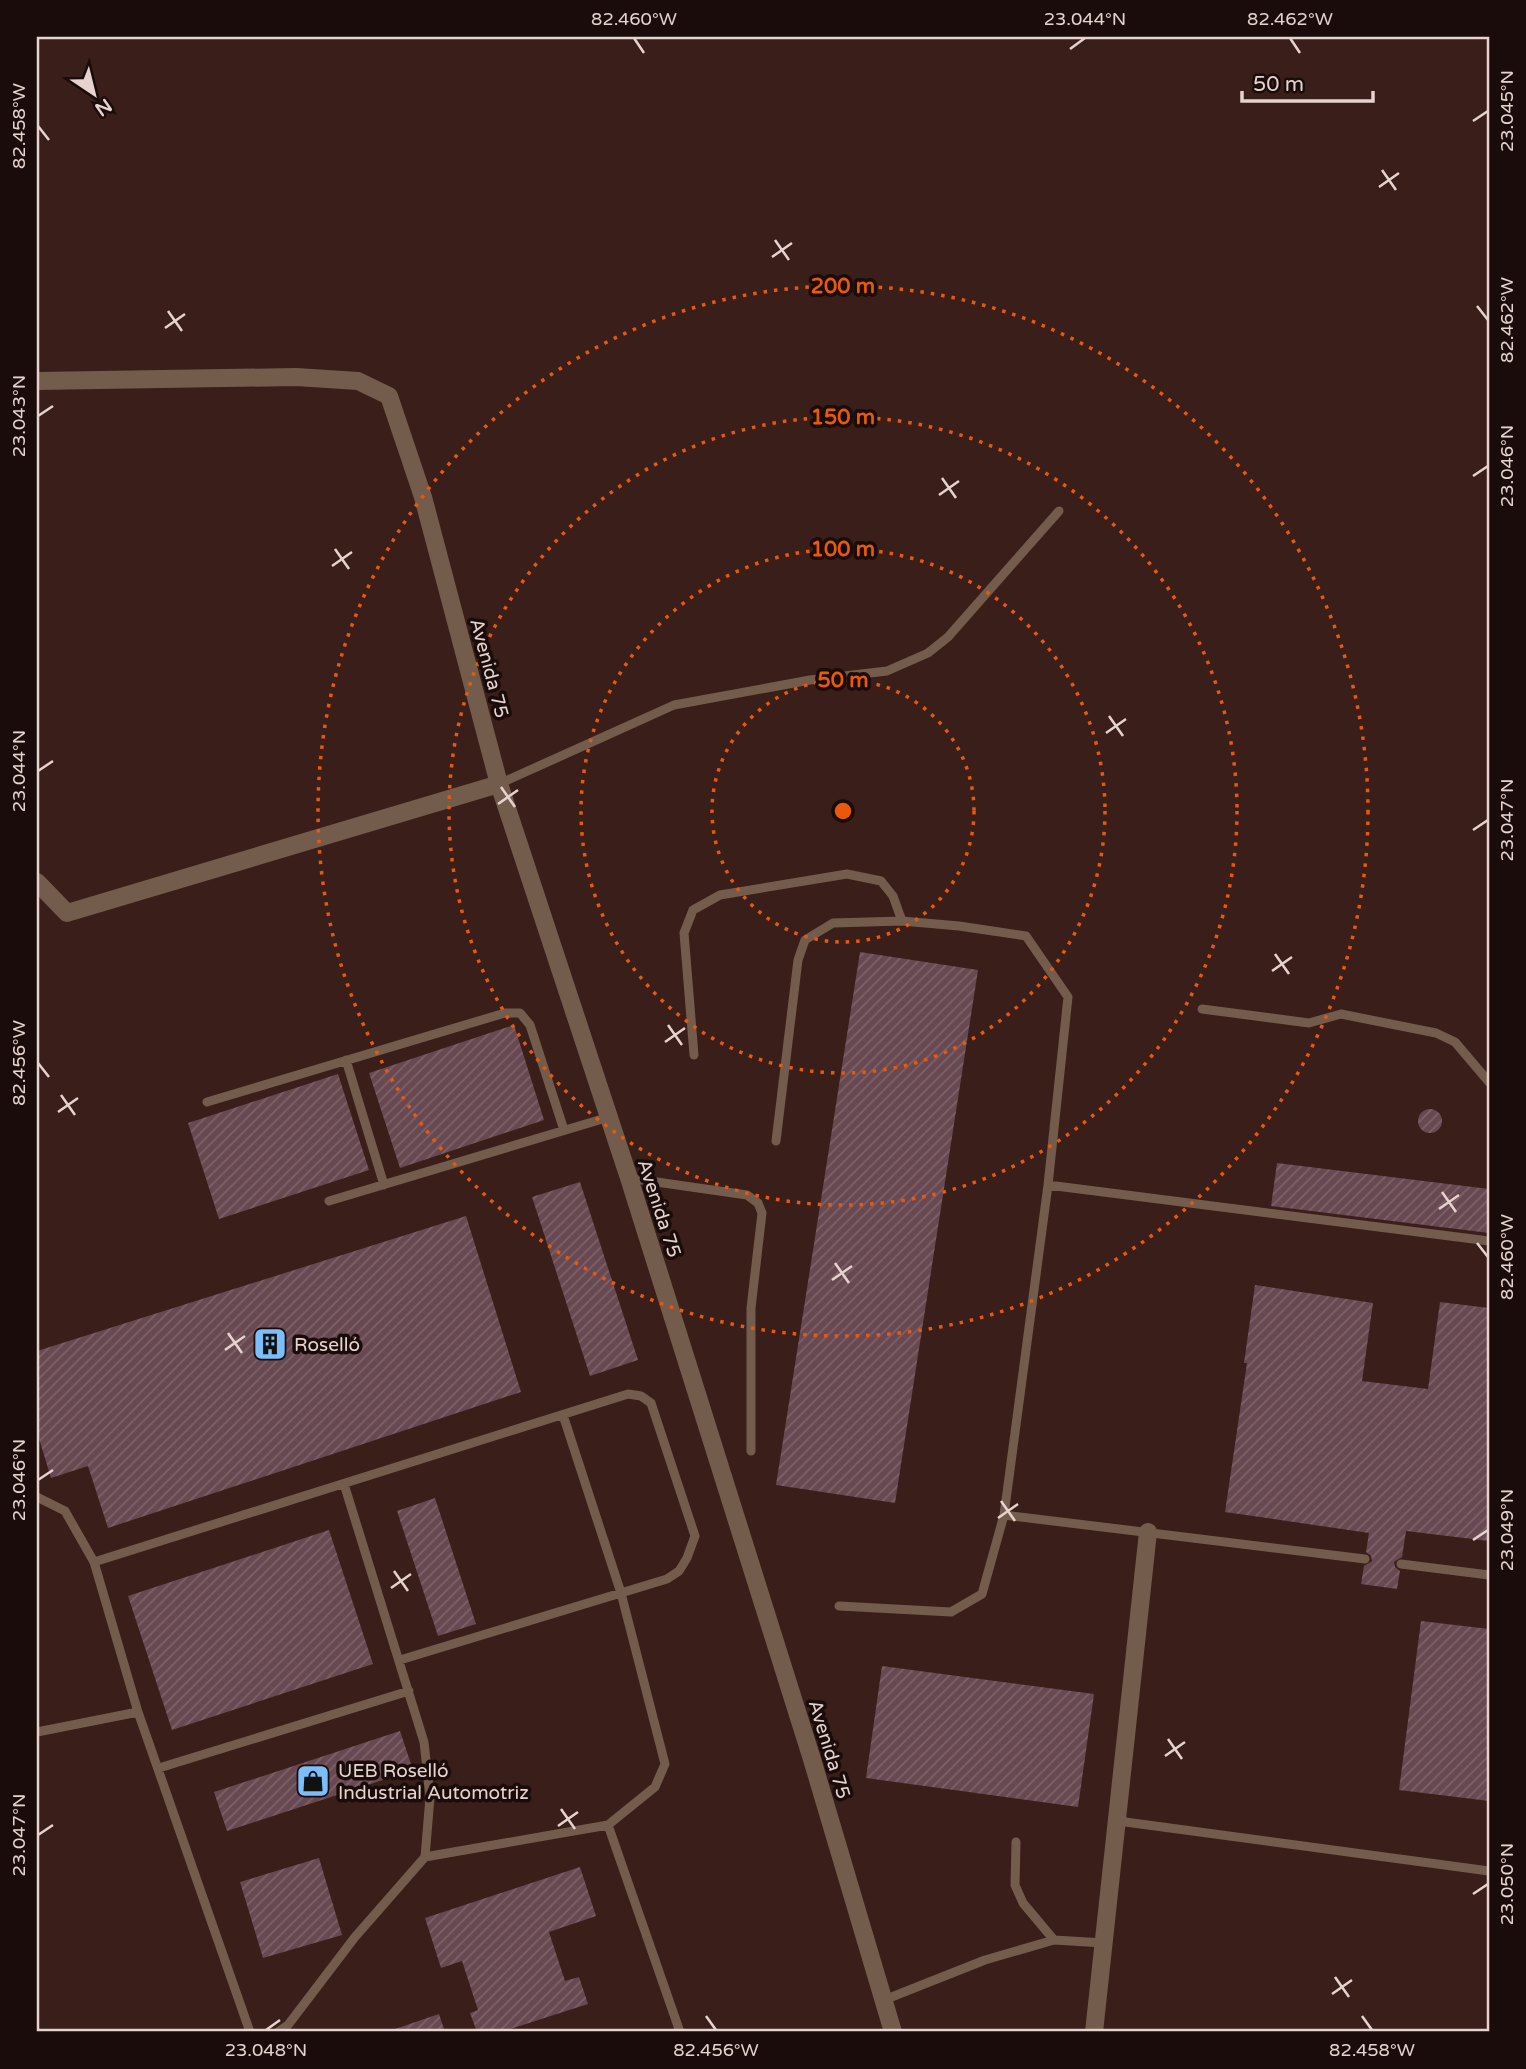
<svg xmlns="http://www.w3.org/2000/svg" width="1526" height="2069" font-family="'Varela Round',sans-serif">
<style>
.building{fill:url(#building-hatch)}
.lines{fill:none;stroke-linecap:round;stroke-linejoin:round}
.lane{stroke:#735c4c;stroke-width:9}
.street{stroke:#735c4c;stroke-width:18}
.ticks{fill:none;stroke:#e6d2ce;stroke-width:2.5}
.ring{fill:none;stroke:#e8590c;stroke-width:3.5;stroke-dasharray:3.5 7}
.labels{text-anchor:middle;stroke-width:7;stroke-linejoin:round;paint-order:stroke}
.street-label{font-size:19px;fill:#e6d2ce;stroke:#190c0a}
.poi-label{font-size:19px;fill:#e6d2ce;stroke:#190c0a;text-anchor:start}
.centre{fill:#e8590c;stroke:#190c0a;stroke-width:3.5}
.ring-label{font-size:21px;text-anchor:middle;font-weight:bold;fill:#e8590c;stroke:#190c0a;stroke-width:7;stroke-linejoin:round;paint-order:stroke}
.neatline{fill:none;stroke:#e6d2ce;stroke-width:2.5}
.ticks-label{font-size:18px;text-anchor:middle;fill:#e6d2ce}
</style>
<defs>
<pattern id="building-hatch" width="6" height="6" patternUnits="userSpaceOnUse" patternTransform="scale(1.75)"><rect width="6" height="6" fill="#684851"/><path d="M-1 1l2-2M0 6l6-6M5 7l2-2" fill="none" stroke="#7e6269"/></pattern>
</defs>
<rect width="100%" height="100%" fill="#3a1e1a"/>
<path class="building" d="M860 952 978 970 895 1503 776 1485Z
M514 1025 544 1120 400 1168 369 1073Z
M338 1074 369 1170 219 1219 188 1123Z
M1418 1121a12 12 0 1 1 24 0a12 12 0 1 1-24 0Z
M1277 1163 1489 1189V1233L1271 1206Z
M580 1182 638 1360 590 1376 532 1197Z
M466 1216 521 1392 108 1528 88 1466 51 1478 37 1432V1351Z
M1255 1285 1373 1303 1362 1381 1428 1389 1440 1302 1489 1308V1541L1406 1531 1402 1557 1394 1562 1395 1567 1400 1571 1397 1589 1361 1584 1364 1566 1372 1561 1371 1556 1366 1552 1369 1533 1225 1512 1247 1363H1244Z
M435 1498 476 1624 438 1636 397 1511Z
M329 1530 373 1664 172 1730 128 1596Z
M1421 1621 1489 1629V1801L1399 1790Z
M882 1666 1094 1694 1078 1807 866 1778Z
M400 1731 413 1770 227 1831 214 1792Z
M319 1858 342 1935 263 1958 240 1882Z
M580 1867 596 1916 549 1932 565 1981 579 1977 588 2004 501 2032H477L470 2013 478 2010 462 1961 441 1968 425 1918Z
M439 2014 445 2032H392V2030Z"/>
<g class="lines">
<path class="lane" d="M499 784 674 705 810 680 887 671 928 653 948 637 1059 511
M1202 1009 1309 1023 1341 1014 1436 1033 1455 1042 1489 1082
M694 1055 684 933 693 910 720 895 847 874 881 881 893 896 902 921
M346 1060 384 1185
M207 1102 505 1013H520L530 1025 564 1130
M776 1141 798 960 805 940 833 923 902 921 959 926 1026 936 1068 997 1048 1185
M629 1178 747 1195 758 1203 762 1213 751 1308V1451
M329 1201 609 1117
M37 1497 65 1511 94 1562 138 1712 250 2032
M1365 1559 1004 1515 1048 1185 1489 1241
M94 1562 628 1394 641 1396 651 1403 695 1536 687 1558 679 1571 667 1579 400 1660
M1401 1564 1489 1575
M839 1606 951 1612 982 1594 1004 1515
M37 1732 138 1712
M159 1768 409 1691
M1118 1821 1489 1871
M608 1825 680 2032
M1016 1842 1015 1885 1023 1903 1054 1940
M425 1857 608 1825 655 1787 665 1764 621 1593 563 1415
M884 2000 985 1960 1054 1940 1104 1943
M278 2032 288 2025 355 1937 425 1857 430 1797 424 1742 344 1484"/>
<path class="street" d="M37 381 296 377 358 381 389 396 423 497 499 784 629 1178 811 1756 893 2032
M37 882 67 913 499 784
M1094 2032 1148 1532"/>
</g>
<path class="ticks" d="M634 38 644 53M1290 38 1300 53M1070 49 1085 38M1473 121 1488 111M38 126 49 140M1382 170 1396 190M1379 187 1399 173M775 240 789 260M772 257 792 243M1477 306 1488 320M168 311 182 331M165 328 185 314M38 416 53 406M1473 476 1488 466M942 478 956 498M939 495 959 481M335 549 349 569M332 566 352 552M1109 716 1123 736M1106 733 1126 719M38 771 53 761M501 787 515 807M498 804 518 790M1473 830 1488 820M1275 954 1289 974M1272 971 1292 957M668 1025 682 1045M665 1042 685 1028M38 1063 49 1077M61 1095 75 1115M58 1112 78 1098M1442 1192 1456 1212M1439 1209 1459 1195M1477 1243 1488 1257M835 1263 849 1283M832 1280 852 1266M228 1333 242 1353M225 1350 245 1336M38 1480 53 1470M1001 1501 1015 1521M998 1518 1018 1504M1473 1540 1488 1530M394 1571 408 1591M391 1588 411 1574M1168 1739 1182 1759M1165 1756 1185 1742M561 1809 575 1829M558 1826 578 1812M38 1835 53 1825M1473 1894 1488 1884M1335 1977 1349 1997M1332 1994 1352 1980M706 2016 716 2030M1362 2016 1372 2030M266 2030 280 2020"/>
<g class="ring">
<circle cx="843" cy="811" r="131"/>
<circle cx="843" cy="811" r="262"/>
<circle cx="843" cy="811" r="394"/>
<circle cx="843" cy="811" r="525"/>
</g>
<defs>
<symbol id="building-square" viewBox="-11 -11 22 22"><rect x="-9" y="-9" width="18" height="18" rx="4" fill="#7cbef9" stroke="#190c0a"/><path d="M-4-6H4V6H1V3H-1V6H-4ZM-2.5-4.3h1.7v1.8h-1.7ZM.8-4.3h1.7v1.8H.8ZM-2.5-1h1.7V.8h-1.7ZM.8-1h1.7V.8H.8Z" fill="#111"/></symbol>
<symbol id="shop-square" viewBox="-11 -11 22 22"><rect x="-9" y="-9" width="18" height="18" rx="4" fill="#7cbef9" stroke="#190c0a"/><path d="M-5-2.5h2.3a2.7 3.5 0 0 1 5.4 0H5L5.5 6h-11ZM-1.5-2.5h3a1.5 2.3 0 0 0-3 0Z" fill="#111"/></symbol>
</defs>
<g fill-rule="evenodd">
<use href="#building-square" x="251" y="1325" width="38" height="38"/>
<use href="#shop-square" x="294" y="1762" width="38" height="38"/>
</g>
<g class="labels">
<g class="street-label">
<text transform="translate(490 668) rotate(75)" y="7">Avenida 75</text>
<text transform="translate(660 1208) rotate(72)" y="7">Avenida 75</text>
<text transform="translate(830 1749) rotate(73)" y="7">Avenida 75</text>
</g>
<g class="poi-label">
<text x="294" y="1351">Roselló</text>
<text x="338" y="1777">UEB Roselló<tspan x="338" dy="22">Industrial Automotriz</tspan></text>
</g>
</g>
<circle cx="843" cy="811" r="10" class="centre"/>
<g class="ring-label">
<text x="843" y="293">200 m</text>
<text x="843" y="424">150 m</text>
<text x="843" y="556">100 m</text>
<text x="843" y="687">50 m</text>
</g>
<rect width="1526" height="2069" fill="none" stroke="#190c0a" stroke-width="77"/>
<g transform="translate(94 94) rotate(145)" stroke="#190c0a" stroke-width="5" paint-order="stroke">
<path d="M0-5L12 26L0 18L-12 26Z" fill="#e6d2ce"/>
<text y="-10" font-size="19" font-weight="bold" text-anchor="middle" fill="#e6d2ce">N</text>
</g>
<path d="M1242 91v10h131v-10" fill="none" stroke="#e6d2ce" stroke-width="3.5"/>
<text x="1253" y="91" font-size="21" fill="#e6d2ce" stroke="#190c0a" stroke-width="5" paint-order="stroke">50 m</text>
<rect x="38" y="38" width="1450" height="1992" class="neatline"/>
<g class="ticks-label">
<text x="634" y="25">82.460°W</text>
<text x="1085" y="25">23.044°N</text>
<text x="1290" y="25">82.462°W</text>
<text transform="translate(1507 111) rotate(-90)" y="6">23.045°N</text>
<text transform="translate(19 126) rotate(-90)" y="6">82.458°W</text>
<text transform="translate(1507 320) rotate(-90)" y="6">82.462°W</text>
<text transform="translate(19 416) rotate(-90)" y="6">23.043°N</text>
<text transform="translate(1507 466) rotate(-90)" y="6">23.046°N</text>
<text transform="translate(19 771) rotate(-90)" y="6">23.044°N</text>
<text transform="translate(1507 820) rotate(-90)" y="6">23.047°N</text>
<text transform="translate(19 1063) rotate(-90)" y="6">82.456°W</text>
<text transform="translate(1507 1257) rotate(-90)" y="6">82.460°W</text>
<text transform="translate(19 1480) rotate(-90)" y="6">23.046°N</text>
<text transform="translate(1507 1530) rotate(-90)" y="6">23.049°N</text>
<text transform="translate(19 1835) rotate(-90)" y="6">23.047°N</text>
<text transform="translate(1507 1884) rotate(-90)" y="6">23.050°N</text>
<text x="266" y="2056">23.048°N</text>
<text x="716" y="2056">82.456°W</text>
<text x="1372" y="2056">82.458°W</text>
</g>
</svg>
